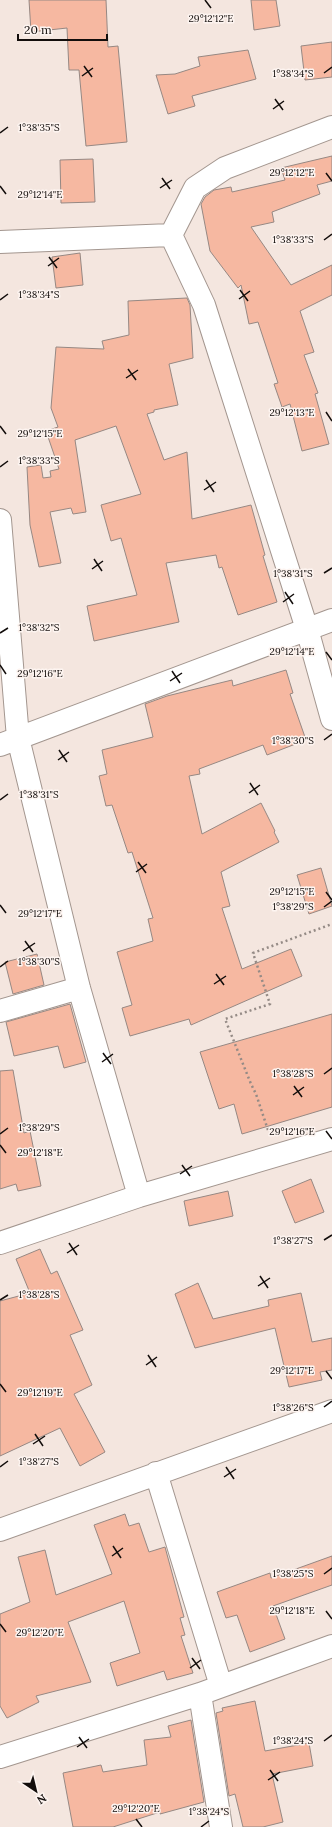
<svg xmlns="http://www.w3.org/2000/svg" width="332" height="1827" font-family="Lora,serif">
<style>
.building{fill:#f6b8a1;stroke:#968883}
.lines{fill:none;stroke-linecap:round;stroke-linejoin:round}
.street-casing{stroke:#a3968f;stroke-width:24}
.path{stroke:#958b86;stroke-width:2.5;stroke-dasharray:2 3;stroke-linecap:butt}
.street{stroke:#fff;stroke-width:22}
.ticks{fill:none;stroke:#120d0b;stroke-width:1.5}
.ticks-label{font-size:10px;text-anchor:middle;fill:#120d0b;stroke:#fdf4f0;stroke-width:3;stroke-linejoin:round;paint-order:stroke}
</style>
<rect width="100%" height="100%" fill="#f4e6df"/>
<path class="building" d="M29 0H106L108 47 118 46 127 142 86 146 79 70H69L67 28 31 32Z
M251 0H276L280 26 254 30Z
M332 42V77L305 80 301 46Z
M248 50 256 79 192 96 195 106 168 114 156 75 175 74 200 66 198 57Z
M332 156V181L317 185 320 194 272 212 274 222 251 227 291 285 332 265V295L300 311 314 352 304 355 318 393 315 394 329 444 302 451 290 404 282 407 274 384 278 383 258 322 249 324 241 285 238 288 210 251 201 204 205 197 214 190 231 187 232 192 285 180 281 168Z
M93 159 95 202 61 203 60 160Z
M80 253 83 285 56 288 52 257Z
M187 298 190 305 193 358 169 364 178 405 154 410V412L147 414 164 460 187 452 192 519 251 505 265 555 263 556 277 602 238 615 222 567 219 568 216 555 166 563 179 622 94 641 87 606 137 595 121 538 111 541 101 505 141 494 116 426 75 440 86 512 73 514 71 508 50 512 61 563 39 567 30 525 27 467 41 465 43 478 51 477 50 471 59 469 46 431 58 427 51 408 56 347 104 349 102 341 129 335 128 301Z
M286 670 293 693 290 694 306 740 267 755 263 745 199 769 200 774 189 776 202 834 261 803 275 831 274 832 279 842 221 872 230 906 222 908 242 969 291 949 302 976 191 1025 189 1019 130 1036 122 1008 132 1005 117 952 153 941 148 919 153 918 132 852 128 853 112 805 106 806 99 776 107 774 102 750 153 737 145 704 167 696 232 680 233 686Z
M321 868 332 906 309 914 297 875Z
M37 954 44 985 13 994 5 962Z
M70 1004 86 1062 64 1068 58 1046 14 1056 6 1022Z
M332 1014V1107L242 1134 234 1104 219 1109 200 1052Z
M13 1070 24 1133 30 1131 41 1186 18 1191 16 1184 0 1189V1071Z
M311 1179 324 1212 295 1223 282 1191Z
M228 1191 233 1216 189 1226 184 1201Z
M40 1249 51 1274 57 1271 83 1330 70 1335 92 1385 74 1394 105 1452 80 1466 60 1428 0 1456V1301L30 1293 16 1259Z
M198 1283 213 1319 269 1306 268 1300 301 1293 312 1342 332 1338V1370L320 1372 322 1380 289 1387 275 1328 195 1348 175 1294Z
M125 1514 129 1526 139 1523 149 1552 165 1547 184 1617 180 1618 185 1635 181 1636 193 1673 167 1680 164 1671 117 1686 110 1663 140 1653 124 1601 68 1622 91 1682 36 1696 39 1702 7 1718 0 1706V1614L30 1602 18 1557 45 1550 56 1595 112 1574 94 1525Z
M332 1556V1585L273 1606 285 1639 250 1652 237 1615 226 1618 217 1592 270 1573 271 1578Z
M255 1701 265 1751 309 1743 313 1766 272 1774 283 1822 263 1827H243L235 1794 229 1796 216 1713 223 1711 222 1708Z
M191 1720 204 1802 160 1814V1812L113 1827H73L63 1773 101 1765 103 1772 147 1765 144 1740 171 1737 168 1726Z"/>
<g class="lines">
<defs>
<path id="street" d="M171 235 195 188 225 168 332 127
M0 242 171 235 204 305 307 629 332 719
M0 520 18 738 79 988 139 1196
M0 745 332 620
M0 1011 79 988
M0 1243 139 1196 332 1139
M156 1473 221 1686
M0 1530 332 1411
M200 1694 221 1827
M0 1757 200 1694 332 1646"/>
</defs>
<use href="#street" class="street-casing"/>
<path class="path" d="M268 1130 256 1094 251 1084 225 1019 270 1004 253 953 332 924"/>
<use href="#street" class="street"/>
</g>
<path class="ticks" d="M205 0 211 8M84 66 92 77M324 73 332 67M82 76 93 68M275 99 283 110M273 109 284 101M0 133 8 127M326 173 332 181M162 178 170 189M0 186 6 194M160 188 172 180M324 240 332 234M49 257 57 268M48 266 59 258M240 290 248 301M239 299 250 291M0 300 8 294M128 369 136 380M126 378 138 370M326 412 332 421M0 426 6 434M0 467 8 461M206 480 214 492M204 490 216 482M94 559 102 571M92 569 103 561M324 573 332 568M285 592 293 604M283 602 294 594M0 633 8 628M326 652 332 660M0 665 6 674M172 671 180 683M170 681 182 673M324 740 332 734M59 750 67 762M58 760 69 752M250 783 258 795M249 793 260 785M0 800 8 794M138 862 146 873M136 872 147 864M326 892 332 900M0 905 6 913M324 907 332 901M25 941 33 952M23 951 35 943M0 967 8 961M216 974 224 985M214 984 226 976M103 1053 111 1064M102 1062 113 1054M324 1074 332 1068M294 1086 302 1097M293 1095 304 1087M326 1131 332 1139M0 1134 8 1128M0 1145 6 1153M182 1165 190 1176M180 1174 192 1166M324 1240 332 1235M69 1243 77 1255M67 1253 79 1245M260 1276 268 1288M258 1286 270 1278M0 1300 8 1295M148 1355 156 1367M146 1365 157 1357M326 1371 332 1379M0 1384 6 1392M324 1407 332 1401M35 1434 43 1446M33 1444 45 1436M0 1467 8 1461M226 1467 234 1479M224 1477 236 1469M113 1546 121 1558M112 1556 123 1548M324 1574 332 1568M326 1611 332 1619M0 1624 6 1632M192 1658 200 1669M190 1668 201 1660M79 1737 87 1748M324 1741 332 1735M77 1747 89 1739M270 1770 278 1781M268 1780 280 1772M136 1819 142 1827M201 1827 209 1821"/>
<g class="ticks-label">
<text x="211" y="22">29°12'12"E</text>
<text x="293" y="77">1°38'34"S</text>
<text x="39" y="131">1°38'35"S</text>
<text x="292" y="176">29°12'12"E</text>
<text x="40" y="198">29°12'14"E</text>
<text x="293" y="243">1°38'33"S</text>
<text x="39" y="298">1°38'34"S</text>
<text x="292" y="416">29°12'13"E</text>
<text x="40" y="437">29°12'15"E</text>
<text x="39" y="464">1°38'33"S</text>
<text x="293" y="577">1°38'31"S</text>
<text x="39" y="631">1°38'32"S</text>
<text x="292" y="655">29°12'14"E</text>
<text x="40" y="677">29°12'16"E</text>
<text x="293" y="744">1°38'30"S</text>
<text x="39" y="798">1°38'31"S</text>
<text x="292" y="895">29°12'15"E</text>
<text x="293" y="910">1°38'29"S</text>
<text x="40" y="917">29°12'17"E</text>
<text x="39" y="965">1°38'30"S</text>
<text x="293" y="1077">1°38'28"S</text>
<text x="39" y="1131">1°38'29"S</text>
<text x="292" y="1135">29°12'16"E</text>
<text x="40" y="1156">29°12'18"E</text>
<text x="293" y="1244">1°38'27"S</text>
<text x="39" y="1298">1°38'28"S</text>
<text x="292" y="1374">29°12'17"E</text>
<text x="40" y="1396">29°12'19"E</text>
<text x="293" y="1411">1°38'26"S</text>
<text x="39" y="1465">1°38'27"S</text>
<text x="293" y="1577">1°38'25"S</text>
<text x="292" y="1614">29°12'18"E</text>
<text x="40" y="1636">29°12'20"E</text>
<text x="293" y="1744">1°38'24"S</text>
<text x="136" y="1812">29°12'20"E</text>
<text x="209" y="1815">1°38'24"S</text>
</g>
<g transform="translate(36 1791) rotate(145)" stroke="#fdf4f0" stroke-width="3" paint-order="stroke">
<path d="M0-3L7 15L0 10L-7 15Z" fill="#120d0b"/>
<text y="-6" font-size="11" font-weight="bold" text-anchor="middle" fill="#120d0b">N</text>
</g>
<path d="M18 34v6h89v-6" fill="none" stroke="#120d0b" stroke-width="2"/>
<text x="24" y="34" font-size="12" fill="#120d0b" stroke="#fdf4f0" stroke-width="3" paint-order="stroke">20 m</text>
</svg>
